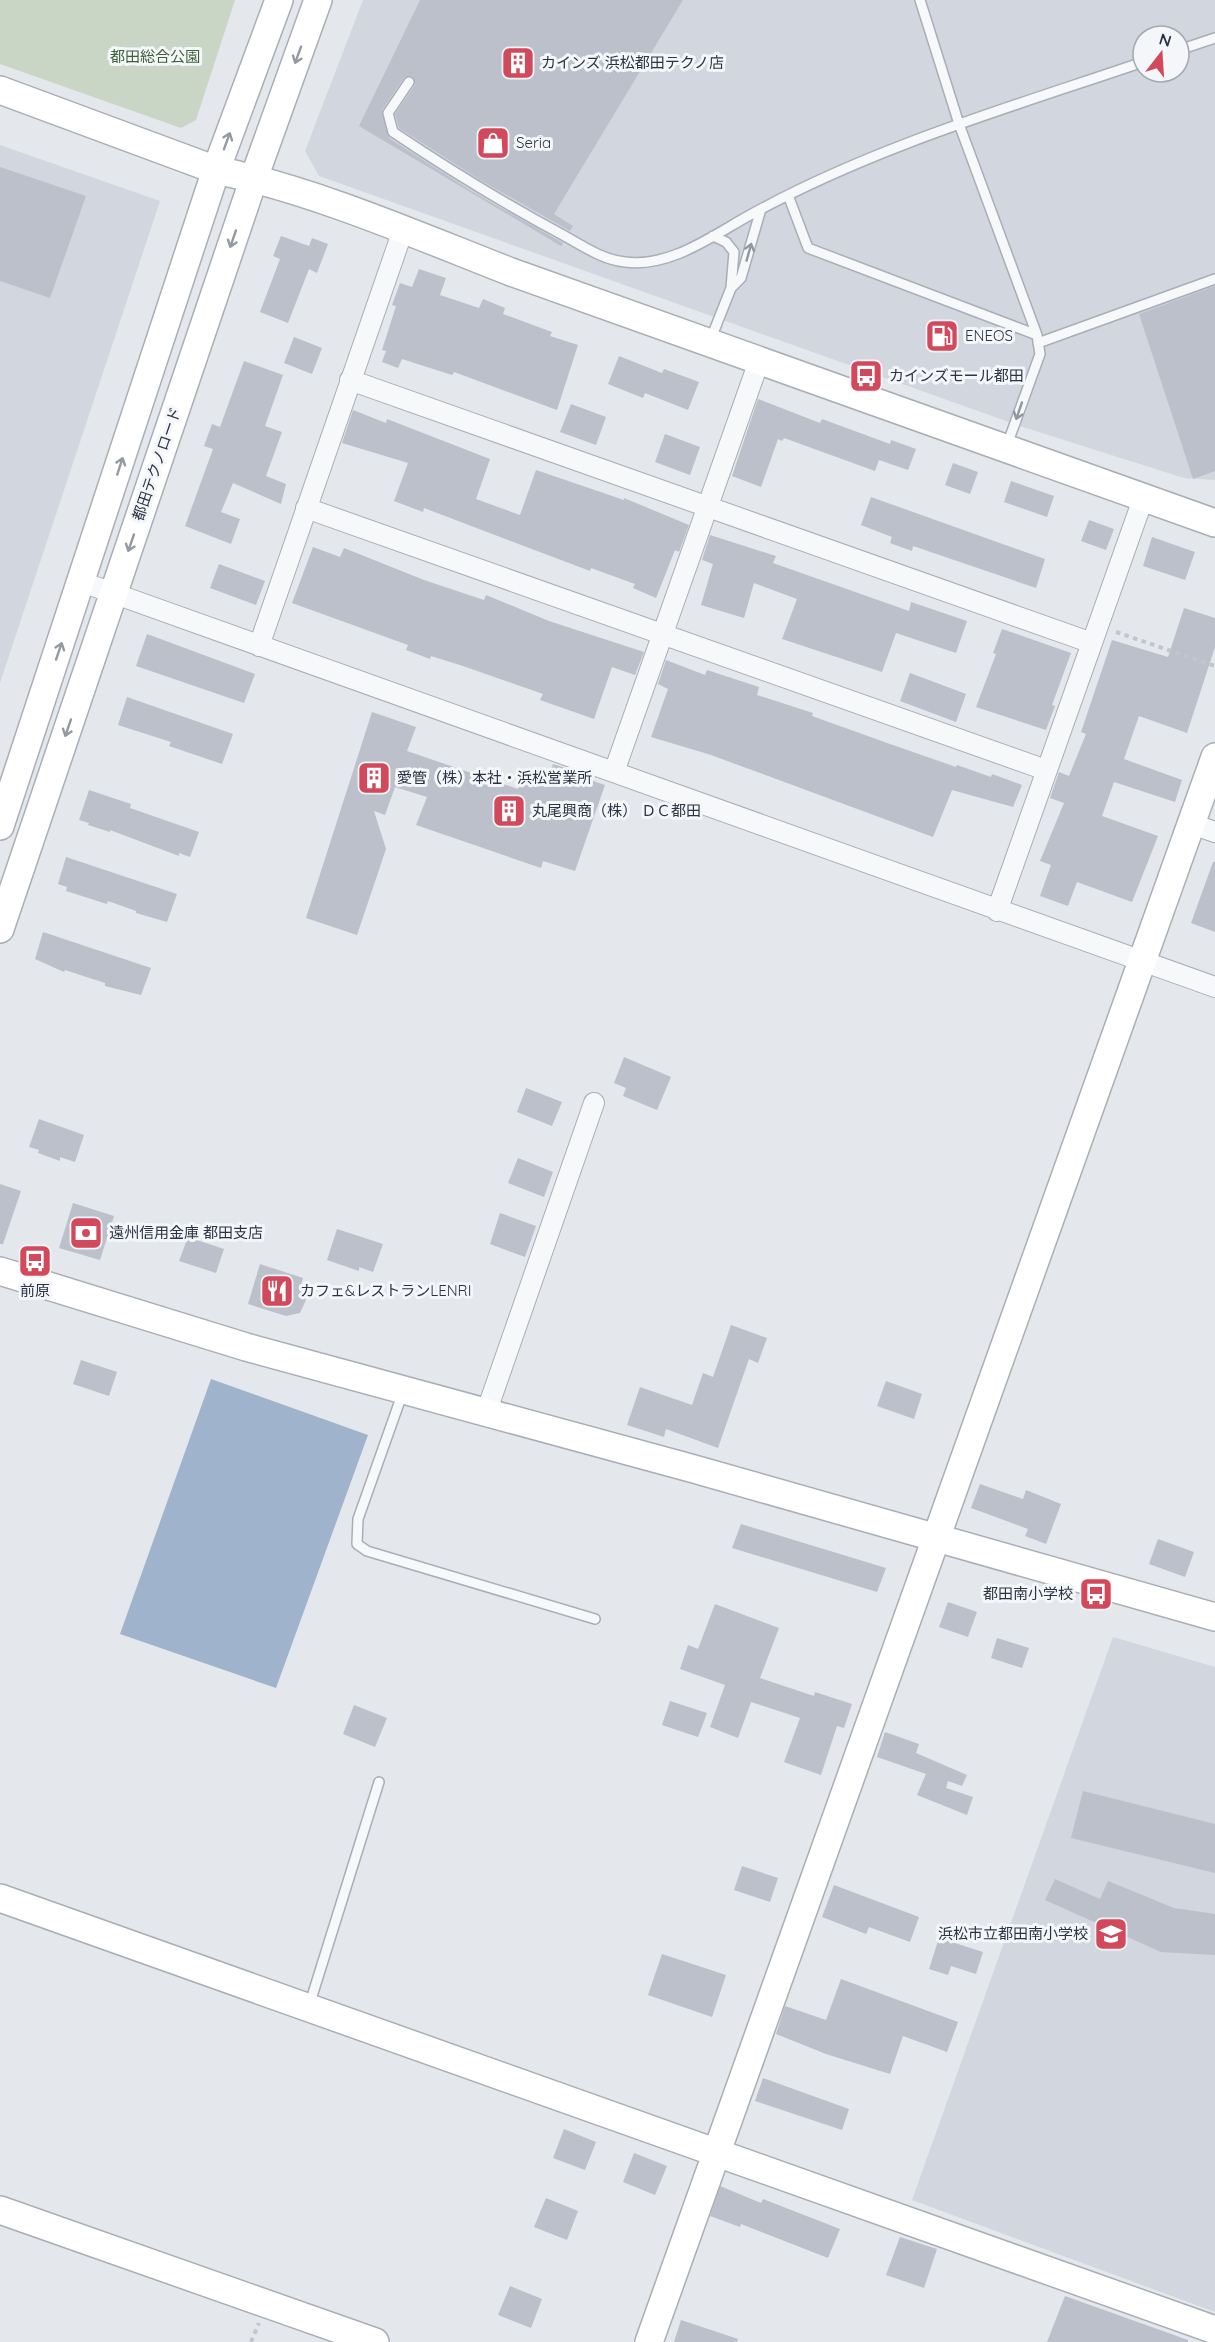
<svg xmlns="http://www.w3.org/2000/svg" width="1215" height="2342" font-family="Quicksand,'Noto Sans JP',sans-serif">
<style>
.built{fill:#d2d6de;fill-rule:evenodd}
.green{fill:#c9d6c5}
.water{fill:#9fb4cc}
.building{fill:#bbc0ca}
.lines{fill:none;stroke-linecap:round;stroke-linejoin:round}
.lane-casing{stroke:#a9aeb7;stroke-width:12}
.street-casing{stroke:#a9aeb7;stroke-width:22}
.secondary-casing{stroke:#a9aeb7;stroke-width:30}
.path{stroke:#c2c5cb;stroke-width:4;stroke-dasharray:4.5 4.5;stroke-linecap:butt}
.lane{stroke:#f7f8fa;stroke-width:9}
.street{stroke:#f7f8fa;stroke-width:20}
.secondary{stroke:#fff;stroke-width:27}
.oneway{stroke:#959aa2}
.oneway2{stroke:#9196a0}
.labels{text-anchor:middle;stroke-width:6;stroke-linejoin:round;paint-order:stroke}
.park-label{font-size:15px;fill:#3f6138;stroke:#f4f6f9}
.poi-label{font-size:15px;fill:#2b3445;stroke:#f4f6f9;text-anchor:start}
.street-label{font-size:15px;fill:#2b3445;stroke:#f4f6f9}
</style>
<rect width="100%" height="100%" fill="#e4e7ec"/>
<path class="built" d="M363 0H1215V480L1184 478 1023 427 319 176 305 151ZM1143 36H1179V72H1143Z
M0 145 160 201 0 683Z
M1113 1637 1215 1667V2312L912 2200Z"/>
<path class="green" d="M0 0H235L196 120 181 128 0 64Z"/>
<path class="water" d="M211 1379 368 1435 276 1688 120 1634Z"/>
<path class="building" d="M420 0H683L554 214 573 226 570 231 480 180 399 128 395 114 415 85 412 76 404 78 382 110 389 138 473 192 563 243 561 246 359 126Z
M0 167 86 196 50 298 0 281Z
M281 236 309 246 312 238 328 244 317 273 309 269 288 323 260 312 280 259 273 256Z
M419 269 446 278 440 295 479 308 483 299 505 308 503 314 552 332 550 336 578 345 557 410 454 372 452 375 402 359 398 368 382 362 386 351 382 350 396 306 392 305 400 283 412 287Z
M1215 286V471L1193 479 1139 314Z
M294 337 322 348 312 374 284 363Z
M619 356 662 373 664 369 699 382 688 410 645 393 643 398 608 384Z
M244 361 283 375 265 426 282 432 266 476 286 484 281 504 233 483 221 512 240 519 231 544 185 526 213 449 204 446 212 424 220 427Z
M758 399 820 423 822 419 890 444 891 440 916 449 908 470 879 460 875 471 784 438 782 441 778 439 761 487 732 476Z
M571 404 606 417 596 445 560 432Z
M353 410 386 423 387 419 490 459 476 499 520 515 536 470 624 500V498L689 525 679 552 675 550 656 598 633 588 635 584 591 568 590 571 424 508 423 512 394 501 408 463 342 443Z
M665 434 700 447 690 475 655 462Z
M953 463 978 472 970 494 945 485Z
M1011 481 1054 496 1047 517 1004 502Z
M871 497 1045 559 1036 588 913 546 912 551 890 543 892 537 861 525Z
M1089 520 1114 529 1106 550 1081 541Z
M710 535 776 556 773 563 909 611 911 602 967 621 956 653 896 633 882 672 782 639 797 599 754 583 744 618 701 605 713 564 702 560Z
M1152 537 1195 552 1185 580 1143 566Z
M313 547 340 557 344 548 424 580 484 600 486 595 549 621 644 652 635 675 612 667 594 719 540 700 543 694 463 666 431 656 430 659 406 650 408 645 292 603Z
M219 564 265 581 256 605 210 588Z
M1184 608 1215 618V647L1187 733 1139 716 1124 759 1182 780 1175 802 1114 782 1102 816 1158 836 1132 902 1077 882 1068 906 1040 896 1051 865 1040 861 1064 803 1050 798 1059 772 1069 776 1086 734 1081 732 1112 640 1168 657Z
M1002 629 1071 653 1052 705 1055 706 1046 730 976 707 996 654 993 653Z
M147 634 255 674 244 703 136 666Z
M666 660 705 675 707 670 759 687 757 695 813 713 812 716 890 744 956 767 957 765 991 777 992 774 1022 785 1013 807 952 790 933 837 711 755 651 737 668 689 658 684Z
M910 673 966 694 956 722 900 701Z
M127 697 233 734 222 764 169 746 171 742 118 725Z
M372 712 416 727 407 751 518 789 524 773 548 780 553 764 576 771 575 775 605 785 575 871 543 861 541 868 416 825 427 797 395 787 385 815 374 811 386 849 357 935 306 918Z
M89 790 131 804 130 808 199 832 190 857 179 853V856L110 830V832L88 825 89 823 79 820Z
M66 857 177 894 167 922 136 913V911L108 901 107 904 66 891 67 887 58 884Z
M1213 862H1215V932L1191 923Z
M43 932 151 968 141 995 105 986V983L65 970 64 972 35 959Z
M624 1057 671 1077 657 1110 623 1096 626 1088 614 1083Z
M526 1088 562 1102 552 1126 517 1112Z
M39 1119 84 1135 75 1162 60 1157V1161L38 1153 39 1150 29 1147Z
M518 1158 553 1172 544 1197 508 1183Z
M0 1184 21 1191 3 1244H0Z
M73 1203 114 1216 100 1260 59 1248Z
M500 1213 536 1226 525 1257 490 1244Z
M337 1229 383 1244 373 1272 359 1267V1271L327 1260Z
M188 1237 224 1249 216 1273 179 1261Z
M260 1264 303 1278 300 1288 306 1300 300 1313 286 1316 248 1304Z
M731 1325 767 1338 758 1363 749 1359 718 1448 666 1429 664 1437 627 1425 640 1387 692 1405 703 1373 713 1377Z
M81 1360 117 1372 109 1396 73 1384Z
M886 1381 922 1394 914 1419 877 1406Z
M980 1484 1023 1499 1026 1490 1061 1504 1046 1544 1025 1536 1028 1529 971 1508Z
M741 1524 886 1568 877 1592 732 1548Z
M1158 1539 1194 1552 1185 1577 1149 1564Z
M948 1602 977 1612 968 1637 939 1627Z
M715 1604 779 1628 760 1678 814 1696 815 1692 852 1704 844 1728 837 1726 821 1775 784 1762 800 1718 751 1702 738 1738 710 1727 725 1685 680 1669 688 1645 698 1649Z
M997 1638 1029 1648 1022 1668 991 1658Z
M670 1701 707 1713 698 1737 662 1725Z
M354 1705 387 1718 375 1747 343 1734Z
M885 1732 919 1744 916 1753 967 1775 962 1786 948 1781 946 1788 973 1797 967 1815 917 1795 926 1774 877 1757Z
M1083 1791 1215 1824V1873L1071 1838Z
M742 1866 778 1878 770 1902 734 1890Z
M1055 1879 1100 1899 1108 1881 1174 1908 1215 1914V1955L1161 1952 1045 1900Z
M834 1885 919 1917 910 1942 869 1927 866 1934 822 1917Z
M939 1938 983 1952 976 1974 951 1966 948 1975 929 1969Z
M662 1954 726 1975 712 2017 648 1995Z
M841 1979 958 2022 947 2052 903 2036 890 2074 826 2054 776 2034 785 2006 826 2020Z
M763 2078 849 2109 842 2130 755 2101Z
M564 2129 596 2142 585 2170 553 2158Z
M634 2153 667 2166 655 2195 623 2182Z
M720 2186 761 2203 763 2199 840 2229 828 2258 741 2224 740 2227 710 2216Z
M546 2198 578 2211 567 2240 534 2227Z
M900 2237 937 2249 924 2288 886 2275Z
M510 2286 542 2299 531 2328 498 2315Z
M1065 2296 1188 2340V2342H1047Z
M681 2320 738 2339 737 2342H674Z"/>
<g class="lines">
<defs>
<path id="lane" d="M920 0 959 124 1037 335 1040 354 1007 445
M1179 50 1215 38
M409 82 388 113 393 132C448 169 505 204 563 235 583 246 603 260 625 262 670 268 712 236 750 215 873 147 1011 107 1143 62
M788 195 808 248 1037 335
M713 236 726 242 734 252 731 288
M710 341 731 288 741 278 761 209
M1038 343 1215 279
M403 1392 358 1519 357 1544 367 1551 595 1619
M309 2006 379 1782"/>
<path id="street" d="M350 380 1092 643
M306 508 1046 770
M82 582 1215 987
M259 646 403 230
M614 772 759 361
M1192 824 1215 832
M997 911 1143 499
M486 1413 594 1103"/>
<path id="secondary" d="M0 90 216 170C316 191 416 235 511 272L1215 523
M0 826 216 170 279 0
M0 929 254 178 318 0
M0 1271 246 1347 694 1469 1215 1617
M0 1898 1215 2330
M0 2210 375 2342
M649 2342C834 1812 1030 1286 1215 757"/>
</defs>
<use href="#lane" class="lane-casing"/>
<use href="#street" class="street-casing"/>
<use href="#secondary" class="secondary-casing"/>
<path class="path" d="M1116 632 1215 666
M251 2342 259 2323"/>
<use href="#lane" class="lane"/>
<use href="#street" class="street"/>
<use href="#secondary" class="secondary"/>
</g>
<defs><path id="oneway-shaft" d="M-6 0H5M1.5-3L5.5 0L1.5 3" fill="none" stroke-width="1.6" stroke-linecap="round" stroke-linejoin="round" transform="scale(1.5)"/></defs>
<g class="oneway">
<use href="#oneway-shaft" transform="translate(298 55) rotate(110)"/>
<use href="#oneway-shaft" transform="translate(227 141) rotate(-70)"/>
<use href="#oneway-shaft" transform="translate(233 239) rotate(109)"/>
<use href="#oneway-shaft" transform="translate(120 466) rotate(-72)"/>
<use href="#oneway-shaft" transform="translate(131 543) rotate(109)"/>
<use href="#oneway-shaft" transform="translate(59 651) rotate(-71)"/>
<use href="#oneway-shaft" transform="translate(68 728) rotate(109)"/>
</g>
<g class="oneway2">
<use href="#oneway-shaft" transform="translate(749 252) rotate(-74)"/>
<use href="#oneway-shaft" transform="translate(1019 411) rotate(109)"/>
</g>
<defs>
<symbol id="building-square" viewBox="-11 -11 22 22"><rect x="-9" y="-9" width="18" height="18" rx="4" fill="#d1495b" stroke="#f4f6f9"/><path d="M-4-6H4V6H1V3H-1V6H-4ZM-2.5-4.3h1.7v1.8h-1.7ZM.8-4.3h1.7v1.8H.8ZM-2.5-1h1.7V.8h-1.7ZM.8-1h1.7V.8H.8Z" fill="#fff"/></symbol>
<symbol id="shop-square" viewBox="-11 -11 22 22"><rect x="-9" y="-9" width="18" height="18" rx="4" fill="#d1495b" stroke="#f4f6f9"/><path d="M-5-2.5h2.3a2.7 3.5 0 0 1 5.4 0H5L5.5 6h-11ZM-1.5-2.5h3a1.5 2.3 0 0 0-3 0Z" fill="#fff"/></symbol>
<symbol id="fuel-square" viewBox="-11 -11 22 22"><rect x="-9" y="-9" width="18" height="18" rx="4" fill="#d1495b" stroke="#f4f6f9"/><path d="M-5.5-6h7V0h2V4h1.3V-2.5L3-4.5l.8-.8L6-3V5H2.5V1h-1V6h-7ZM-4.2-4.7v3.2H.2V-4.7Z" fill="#fff"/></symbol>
<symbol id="bus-square" viewBox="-11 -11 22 22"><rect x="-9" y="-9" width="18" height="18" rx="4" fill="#d1495b" stroke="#f4f6f9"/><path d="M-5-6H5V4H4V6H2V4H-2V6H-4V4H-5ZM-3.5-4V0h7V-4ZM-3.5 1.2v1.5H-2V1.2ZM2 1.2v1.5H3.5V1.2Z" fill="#fff"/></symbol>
<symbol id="bank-square" viewBox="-11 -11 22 22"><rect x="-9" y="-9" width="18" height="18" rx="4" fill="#d1495b" stroke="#f4f6f9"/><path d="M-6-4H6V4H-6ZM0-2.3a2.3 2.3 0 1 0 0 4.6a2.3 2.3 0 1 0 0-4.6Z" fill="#fff"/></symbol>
<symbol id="restaurant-square" viewBox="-11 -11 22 22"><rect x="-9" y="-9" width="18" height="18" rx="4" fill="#d1495b" stroke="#f4f6f9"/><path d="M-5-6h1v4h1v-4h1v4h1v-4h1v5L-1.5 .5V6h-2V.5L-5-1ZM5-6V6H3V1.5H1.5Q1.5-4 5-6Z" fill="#fff"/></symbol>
<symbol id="school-square" viewBox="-11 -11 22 22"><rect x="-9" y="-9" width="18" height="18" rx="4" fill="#d1495b" stroke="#f4f6f9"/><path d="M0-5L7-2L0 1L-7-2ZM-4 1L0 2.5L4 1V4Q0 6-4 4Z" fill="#fff"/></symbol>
</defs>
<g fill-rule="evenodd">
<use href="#building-square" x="499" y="44" width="38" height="38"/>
<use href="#shop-square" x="474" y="124" width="38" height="38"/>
<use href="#fuel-square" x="923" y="317" width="38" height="38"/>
<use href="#bus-square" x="847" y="357" width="38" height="38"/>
<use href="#building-square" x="355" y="759" width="38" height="38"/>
<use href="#building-square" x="490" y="792" width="38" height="38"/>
<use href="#bank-square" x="67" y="1214" width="38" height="38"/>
<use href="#bus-square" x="16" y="1242" width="38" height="38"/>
<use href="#restaurant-square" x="258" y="1272" width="38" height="38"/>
<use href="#bus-square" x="1077" y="1575" width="38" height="38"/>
<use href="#school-square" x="1092" y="1915" width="38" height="38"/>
</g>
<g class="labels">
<g class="park-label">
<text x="155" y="62">都田総合公園</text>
</g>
<g class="poi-label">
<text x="541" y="68">カインズ 浜松都田テクノ店</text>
<text x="516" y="148">Seria</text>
<text x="965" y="341">ENEOS</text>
<text x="889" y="381">カインズモール都田</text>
<text x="397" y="783">愛管（株）本社・浜松営業所</text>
<text x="532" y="816">丸尾興商（株） ＤＣ都田</text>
<text x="109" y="1238">遠州信用金庫 都田支店</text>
<text x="35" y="1296" text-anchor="middle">前原</text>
<text x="300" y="1296">カフェ&amp;レストランLENRI</text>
<text x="1073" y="1599" text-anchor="end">都田南小学校</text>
<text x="1088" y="1939" text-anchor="end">浜松市立都田南小学校</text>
</g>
<g class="street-label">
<text transform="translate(157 464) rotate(-71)" y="5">都田テクノロード</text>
</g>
</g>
<g transform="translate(1161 54) rotate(17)"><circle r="28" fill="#f4f6f9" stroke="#a4a8b1" stroke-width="1.5"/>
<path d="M0-4.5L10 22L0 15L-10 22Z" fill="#d1495b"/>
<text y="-9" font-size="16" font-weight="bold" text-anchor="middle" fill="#2b3445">N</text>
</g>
</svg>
